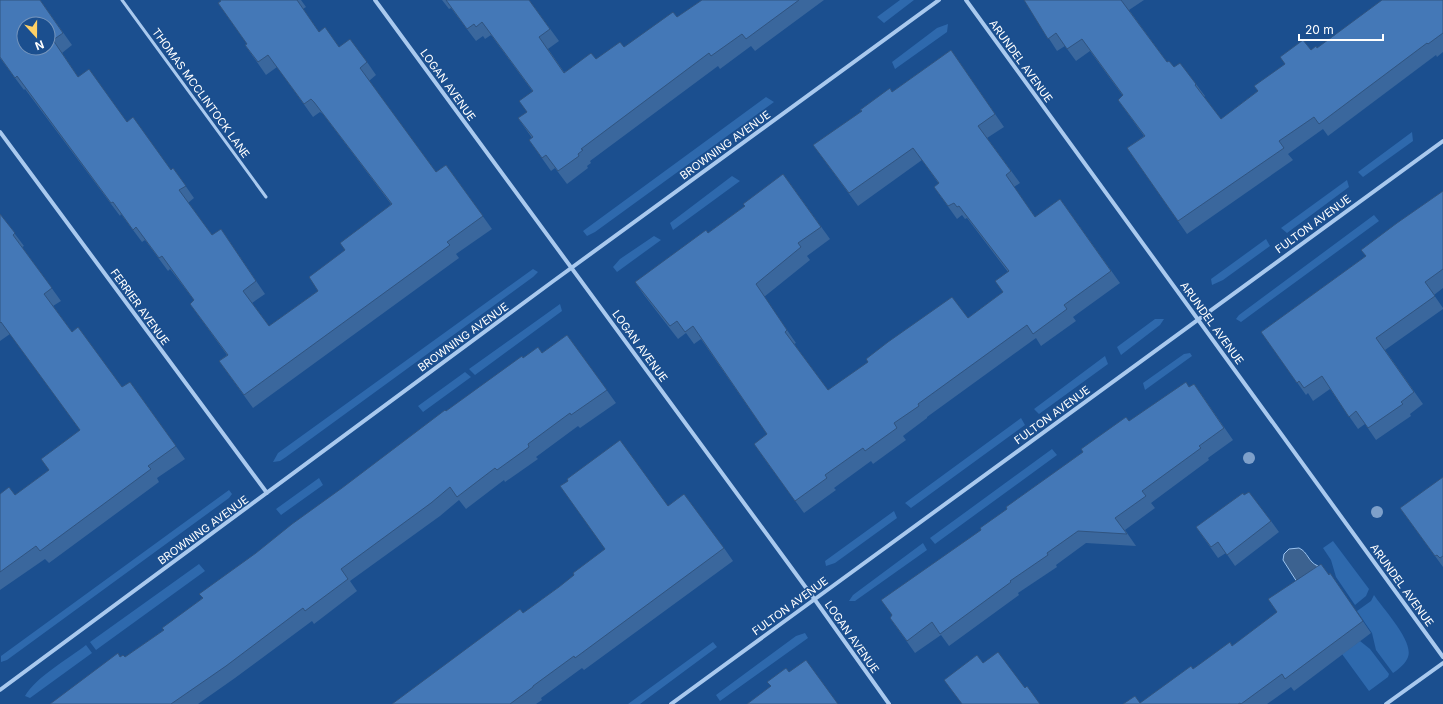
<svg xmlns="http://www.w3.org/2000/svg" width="1443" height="704" font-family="Inter,sans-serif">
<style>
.green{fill:#2e69ad}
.water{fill:#3c6290;stroke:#9cc4f0}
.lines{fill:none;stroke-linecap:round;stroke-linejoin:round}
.lane{stroke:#a9c9ee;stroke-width:3}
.street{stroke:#a9c9ee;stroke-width:4}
.tree{fill:#7ea0ca}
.wall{fill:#3a679d}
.building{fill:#4478b7;stroke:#305480;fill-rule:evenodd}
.labels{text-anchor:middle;stroke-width:3;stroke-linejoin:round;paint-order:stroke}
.street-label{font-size:11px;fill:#fff;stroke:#1b4f8f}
</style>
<rect width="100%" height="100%" fill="#1b4f8f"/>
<path class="green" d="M900 0H914L884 23 877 17Z
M948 24 947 32 895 69 892 62 937 28Z
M766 97 774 102 595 232 587 236 583 231Z
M1412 132 1413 141 1363 177 1358 172Z
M732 176 740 181 673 230 670 223Z
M1347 180 1349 187 1287 233 1281 228Z
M1374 215 1379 221 1241 322 1236 319 1239 315Z
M654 236 661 240 617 272 613 267 620 259Z
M1266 239 1270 246 1223 280 1212 285 1211 279Z
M533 269 538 272 533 277 286 457 280 461 273 462 278 453Z
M560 304 562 311 475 375 469 369Z
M1155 319H1164L1160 325 1121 355 1117 347Z
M1190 353 1192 356 1145 390 1143 383 1184 354Z
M1105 356 1108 364 1039 414 1034 409Z
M465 372 471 377 423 412 418 406Z
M1021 418 1025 425 911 508 905 503Z
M1052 449 1057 455 935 544 930 538Z
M319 478 323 485 281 515 276 509Z
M229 490 232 494 229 498 7 660 1 662V656Z
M894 511 897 518 835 563 826 566 825 561Z
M1333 541 1369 589 1366 596 1355 605 1336 577 1331 560 1323 548Z
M923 543 927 550 855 601H849L853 595Z
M199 564 205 571 96 650 90 642Z
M1374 595C1383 609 1414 641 1408 657 1406 663 1399 669 1393 673L1376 650 1372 633 1357 611 1371 601Z
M805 633 808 638 720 701 716 695 796 636Z
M1360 641 1370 649 1389 674 1388 677 1369 691 1342 654Z
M713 642 717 647 640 704H628Z
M86 645 92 653 30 698 25 696C36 677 68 659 86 645Z"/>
<path class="water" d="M1299 548C1308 552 1308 562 1318 566L1297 582 1283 560 1284 554 1289 549Z"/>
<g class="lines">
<path class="lane" d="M122 0 266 197"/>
<path class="street" d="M375 0 815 600 889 704
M966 0 1443 657
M0 132 267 493
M0 690 552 282 939 0
M671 704 1443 141
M1386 704 1443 663"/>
</g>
<g class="tree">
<circle cx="1249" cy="458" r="6"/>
<circle cx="1377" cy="512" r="6"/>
</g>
<path class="wall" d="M0 0H40L72 45 62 53 78 77 127 122 171 170 173 168 194 198 188 203 212 235 221 229 265 294 252 303 269 326 318 291 345 250 391 204 323 114 320 112 313 117 277 67 266 75 245 45 247 44 218 3 221 1 220 0H301L306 7 303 9 319 32 339 47 367 62 376 75 369 81 436 172 446 165 492 229 456 254 459 258 253 408 219 361 227 355 190 304 194 300 170 269 168 271 145 240 142 242 121 214 120 216 25 89 24 90 0 58Z
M442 0H529L559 41 548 49 564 72 624 47 677 17 702 0H824L755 51 751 46 720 69 718 66 590 161 591 163 587 166 588 168 567 184 555 168 551 171 529 140 532 138 518 118 527 112 533 92 491 35 485 39 483 36 476 41 451 8 449 9Z
M1024 0H1144L1129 10 1167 62 1196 84 1205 96 1204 97 1221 119 1258 91 1311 50 1443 0V52L1437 57 1436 55 1328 136 1323 129 1288 154 1293 160 1187 234 1127 148 1144 136 1118 100 1123 96 1090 51 1076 61 1065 46 1057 51Z
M951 50 1004 127 987 138 1020 183 1014 187 1035 217 1060 199 1120 283 1073 317 1076 321 1041 346 1036 338 927 417V418L903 436 906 440 873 464 871 461 834 488 836 490 804 513 763 457 767 434 701 339 694 344 686 333 678 339 644 295 635 282 708 233 745 206 783 174 830 239 807 256 810 260 764 297 796 343 794 344 828 390 968 318 1003 292 1008 272 967 218 965 219 962 215 957 219 934 187 939 184 922 160 858 206 813 145 892 92Z
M1443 191V288L1434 295 1443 308V309L1385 350 1423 404 1410 414 1411 416 1376 440 1365 424 1358 429 1330 389 1313 401 1308 393 1306 395 1261 332 1366 256Z
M0 214 24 246 22 247 61 301 53 306 72 332 122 387 130 382 185 459 157 478 159 482 49 563 45 559 0 590V494L15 495 49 470 80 430 10 334 0 341Z
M567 335 616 403 580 428 578 426 536 457 538 459 505 482 504 480 466 509 459 500 440 516 350 581 357 591 314 624 312 621 235 678 198 704H50L120 657H125L164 630 256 553 446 411 523 358 542 353Z
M1194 384 1233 440 1208 458 1209 460 1151 503 1155 508 1125 530 1136 546 1086 543 1056 565 1057 567 1018 593 1019 595 949 646 941 635 915 653 890 618 981 530 1129 421 1189 387Z
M1443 478V567L1400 508Z
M1244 495 1271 521 1279 532 1235 566 1226 553 1218 558 1196 527Z
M668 506 724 548 733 561 584 670 582 668 541 698 542 700 536 704H392L523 613 559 587Z
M1330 573 1371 633 1294 691 1291 687 1267 704H1123L1140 703 1193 669 1232 646Z"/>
<path class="building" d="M0 0H40L63 33 53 40 78 77 89 69 127 122 133 117 171 170 173 168 186 186 179 190 212 235 221 229 256 281 243 291 269 326 318 291 309 277 345 250 340 243 392 204 314 102 311 99 304 104 268 55 258 62 245 45 247 44 218 3 221 1 220 0H297L319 32 325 27 339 47 350 39 367 62 360 68 436 172 446 165 483 216 447 242 450 245 244 395 219 361 228 355 190 304 194 300 162 256 159 258 136 227 133 230 113 202 111 203 17 76 15 78 0 57ZM24 24H48V48H24Z
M446 0H529L550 29 539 37 564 73 591 53 596 59 620 42 624 47 673 12 677 17 702 0H799L746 39 742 34 711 56 709 53 581 149 583 150 578 154 579 156 558 171 546 155 542 158 529 140 533 137 518 118 527 112 519 101 533 91 482 22 476 27 474 24 467 29Z
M1024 0H1121L1167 62 1169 61 1174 67 1180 63 1196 84 1195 85 1221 119 1258 91 1254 86 1285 64 1280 57 1303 40 1311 50 1316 46 1317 48 1382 0H1443V33L1428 44 1427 43 1319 124 1314 117 1279 141 1284 148 1178 221 1127 148 1145 136 1118 100 1123 95 1082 39 1067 49 1056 33 1048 39Z
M951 50 995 114 978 126 1011 171 1006 175 1035 217 1060 199 1111 271 1064 305 1067 309 1033 334 1027 325 918 404 919 406 894 423 897 428 865 451 863 448 825 475 827 478 795 501 754 444 767 434 693 326 685 332 677 321 670 326 635 282 706 230 708 233 745 206 743 204 783 174 821 227 798 243 801 247 756 284 787 330 785 332 828 390 868 362 866 359 888 342 952 297 968 318 1003 292 995 281 1009 271 959 206 957 207 954 203 948 206 934 187 939 183 913 148 849 193 813 145 862 111 860 110 890 88 892 92Z
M1443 191V269L1425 282 1435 296 1376 338 1414 392 1401 402 1403 404 1368 428 1356 411 1349 417 1322 376 1304 388 1299 381 1297 383 1261 332 1366 256 1361 250 1397 223Z
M0 214 15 233 13 235 52 288 44 294 72 332 78 327 122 387 130 382 176 446 148 466 151 469 40 551 36 546 0 572V494L9 487 15 495 49 470 41 459 80 430 1 322 0 323Z
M567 335 607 390 571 415 570 413 528 444 529 447 497 470 495 468 457 497 450 487 431 503 341 569 348 579 305 611 303 608 226 666 171 704H50L118 653 120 657 123 655 125 657 164 630 162 628 203 598 199 594 256 553 292 524 342 488 445 410 446 411 522 356 523 358 538 347 542 353Z
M1186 382 1189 387 1194 384 1224 428 1199 446 1201 448 1142 491 1146 496 1115 518 1127 534 1078 531 1047 553 1048 555 1010 581 1011 582 940 634 932 622 907 641 890 618 892 615 881 600 981 530 980 528 1007 509 1006 507 1083 452 1081 449 1126 417 1129 421Z
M620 440 668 506 684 494 724 548 575 658 574 656 533 686V687L510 704H392L520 609 523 613 559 587 574 575 573 573 605 549 560 486 568 481 567 479Z
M1443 477V556L1440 558 1437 555 1435 556 1400 508Z
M1249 492 1271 521 1227 555 1218 542 1211 547 1196 527 1243 493 1244 495Z
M1321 564 1329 575 1330 573 1363 621 1285 679 1282 674 1241 704 1240 703 1238 704H1123L1135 696 1140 703 1191 666 1193 669 1230 642 1232 646 1277 612 1268 599Z
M998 652 1025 688 1027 686 1040 704H962L944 680 977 655 983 663Z
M806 660 838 704H747L771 686 767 682 786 668 789 672Z"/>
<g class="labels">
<g class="street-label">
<text transform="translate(1021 61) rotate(54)" y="4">ARUNDEL AVENUE</text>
<text transform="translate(448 85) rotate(54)" y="4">LOGAN AVENUE</text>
<text transform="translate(201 93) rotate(54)" y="4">THOMAS MCCLINTOCK LANE</text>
<text transform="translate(725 145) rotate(-36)" y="4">BROWNING AVENUE</text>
<text transform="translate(1313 224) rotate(-36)" y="4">FULTON AVENUE</text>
<text transform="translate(140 307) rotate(54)" y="4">FERRIER AVENUE</text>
<text transform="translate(1212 323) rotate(54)" y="4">ARUNDEL AVENUE</text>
<text transform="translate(463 337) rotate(-36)" y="4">BROWNING AVENUE</text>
<text transform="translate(640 346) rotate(54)" y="4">LOGAN AVENUE</text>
<text transform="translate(1052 415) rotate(-36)" y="4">FULTON AVENUE</text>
<text transform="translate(203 530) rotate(-36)" y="4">BROWNING AVENUE</text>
<text transform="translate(1402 585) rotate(54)" y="4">ARUNDEL AVENUE</text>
<text transform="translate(790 606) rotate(-36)" y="4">FULTON AVENUE</text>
<text transform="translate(852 637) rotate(55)" y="4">LOGAN AVENUE</text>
</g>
</g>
<g transform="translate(36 36) rotate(159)"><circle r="19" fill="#1b4f8f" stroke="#7695bc"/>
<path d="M0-3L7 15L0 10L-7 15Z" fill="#ffd166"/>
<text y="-6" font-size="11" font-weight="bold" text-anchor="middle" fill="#ffffff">N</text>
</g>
<path d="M1299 34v6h84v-6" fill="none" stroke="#ffffff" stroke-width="2"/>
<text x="1305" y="34" font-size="12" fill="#ffffff" stroke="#1b4f8f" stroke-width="3" paint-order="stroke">20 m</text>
</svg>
